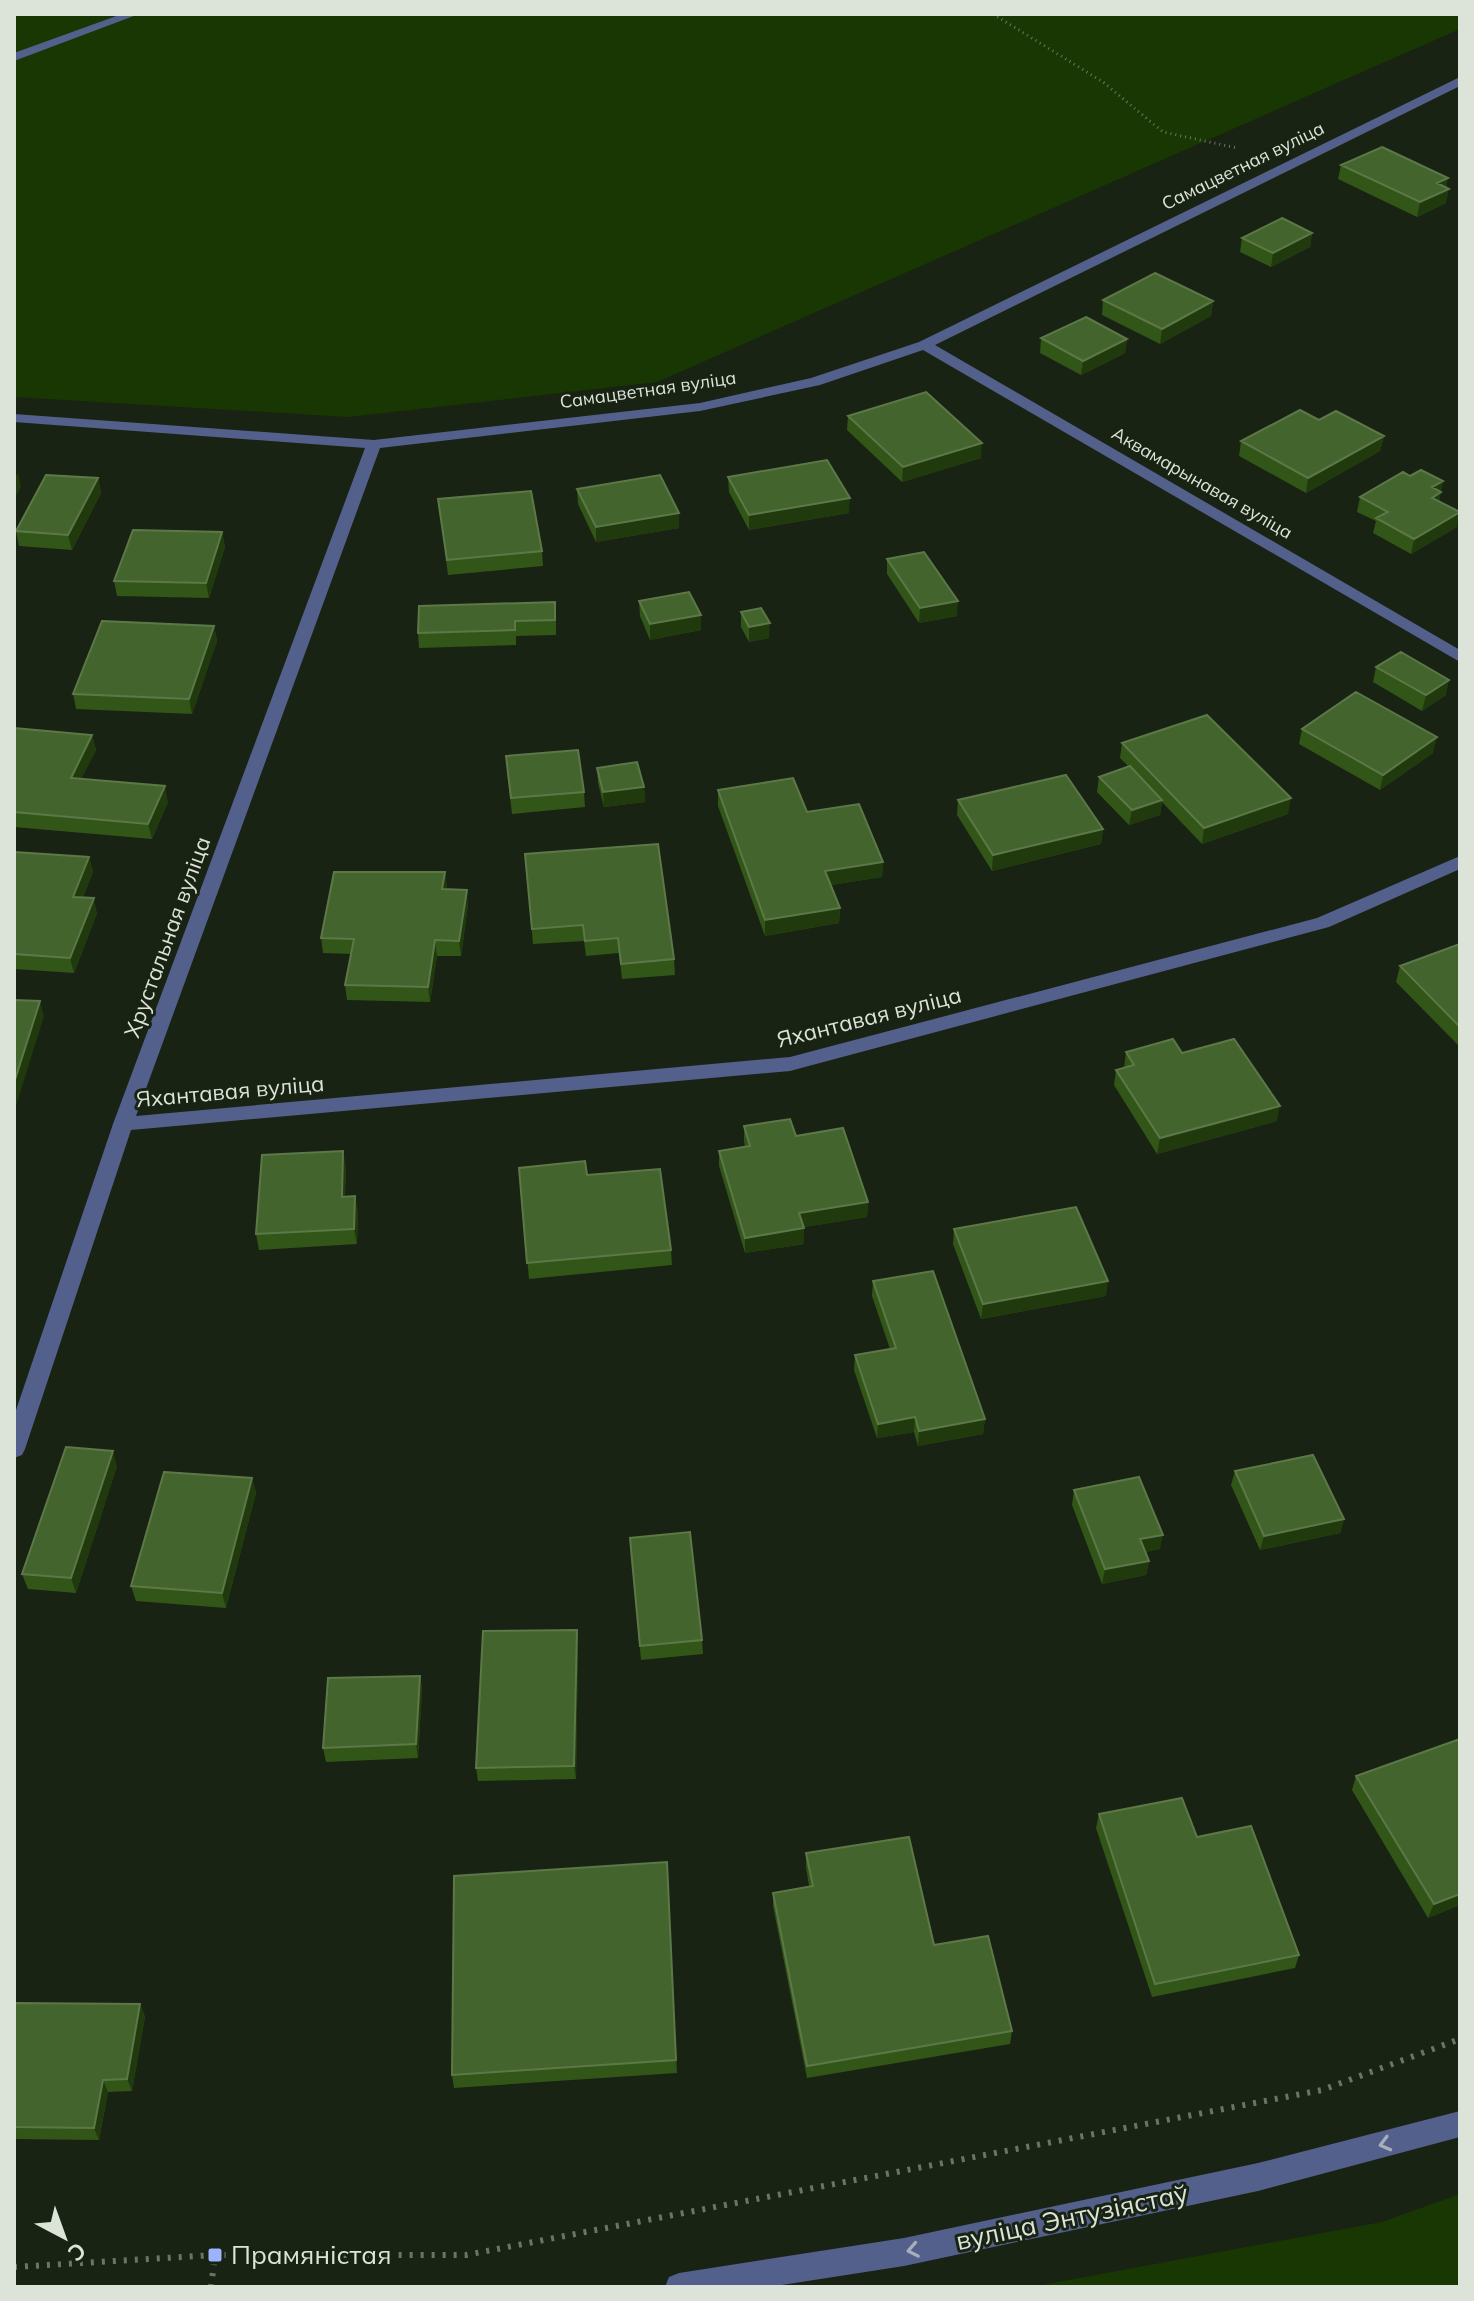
<svg xmlns="http://www.w3.org/2000/svg" width="1474" height="2301" font-family="Mulish,sans-serif">
<style>
.green{fill:#193703}
.lines{fill:none;stroke-linecap:round;stroke-linejoin:round}
.path-far1{stroke:#6b7567;stroke-width:3;stroke-dasharray:1 4;stroke-linecap:butt}
.path{stroke:#6b7567;stroke-width:6;stroke-dasharray:3 8;stroke-linecap:butt}
.minor{fill:#54608c;fill-rule:evenodd}
.tertiary{fill:#54608c;fill-rule:evenodd}
.wall{fill:#325518}
.shaded-wall{fill:#203a0e}
.building{fill:#44642d;stroke:#5c7848;stroke-width:2}
.oneway{stroke:#a6afba}
.poi-dot{fill:#9eb3fd;stroke:#182313;stroke-width:3}
.labels{text-anchor:middle;stroke-width:6;stroke-linejoin:round;paint-order:stroke}
.far-street-label{font-size:18px;fill:#dce3d8;stroke:#182313}
.street-label{font-size:22px;fill:#dce3d8;stroke:#182313}
.near-street-label{font-size:26px;fill:#dce3d8;stroke:#182313}
.near-poi-label{font-size:26px;fill:#dce3d8;stroke:#182313;text-anchor:start}
</style>
<rect width="100%" height="100%" fill="#182313"/>
<path class="green" d="M14 14H1460V29L657 382 348 417 14 397Z
M1460 2194V2287H1031L1382 2222Z"/>
<g class="lines">
<path class="path-far1" d="M993 14 1103 82 1163 132 1237 148"/>
<path class="path" d="M14 2267 215 2255H466L1322 2090 1460 2039
M211 2287 215 2255"/>
<path class="minor" d="M122 14H139L14 61V53Z
M1460 77V86L935 345 1460 650V662L923 350 820 385 700 411 380 448 136 1116 790 1057 1317 918 1460 856V869L1329 927 790 1071 131 1130 25 1449 22 1455 14 1458V1416L113 1124 365 448 14 422V414L374 440 700 403 811 378 919 342Z"/>
<path class="tertiary" d="M1460 2111V2137L1258 2191 904 2266 769 2287H665L669 2277 679 2273 904 2238 1258 2163Z"/>
</g>
<path class="wall" d="M1341 165 1446 187V203L1417 217 1338 179Z
M1312 233 1310 247 1271 267 1240 252 1242 238Z
M1103 300 1213 301 1211 316 1160 344 1102 315Z
M1041 338 1127 339 1125 353 1081 375 1040 353Z
M848 416 981 458 902 482 847 430Z
M1319 420 1384 436 1380 451 1306 493 1239 456 1241 441Z
M1410 476 1443 481 1439 501 1457 527 1411 554 1373 533 1376 521 1357 512 1360 497Z
M728 477 849 513 749 530 729 492Z
M98 478 101 493 72 550 19 546 16 531Z
M577 489 679 528 596 542 578 504Z
M438 499 542 551 543 566 448 575Z
M222 532 225 547 209 598 117 596 114 581Z
M887 559 957 616 919 623 887 574Z
M639 601 701 615V630L650 640 640 616Z
M419 606 556 617V635L516 636V645L419 648 418 633Z
M741 612 769 638 749 642 741 627Z
M214 626 217 641 192 714 76 709 73 694Z
M1376 667 1446 695 1422 711 1373 682Z
M14 728 92 735 96 750 81 779 168 802 152 839 14 827Z
M1302 729 1433 753 1380 790 1299 744Z
M1122 743 1288 814 1202 844 1162 802 1160 815 1129 825 1097 792 1099 777 1129 767 1120 758Z
M597 768 644 787 645 802 604 807 598 783Z
M507 772 584 792 585 807 512 814Z
M718 790 807 812 883 862 882 877 831 885 840 908 839 923 765 936 718 806Z
M958 800 1103 829 1101 844 992 871 957 815Z
M14 852 89 857 93 872 83 897 97 913 74 973 14 969Z
M525 854 674 959 675 975 622 979 619 953 586 956 584 941 533 944Z
M445 872 447 889 468 905 461 956H437L430 1002 347 1000 345 985 351 954 323 953 321 938Z
M1460 944V1047L1396 982 1400 966Z
M1126 1052 1182 1053 1277 1121 1157 1154 1114 1085 1116 1070 1124 1068Z
M744 1126 796 1136 868 1202 867 1217 804 1227V1244L745 1253 719 1166V1151L745 1147 744 1141Z
M346 1166 345 1196 358 1211 357 1244 259 1250 256 1234Z
M519 1168 587 1175 671 1250 672 1265 529 1279Z
M954 1229 1106 1296 981 1319 953 1244Z
M873 1281 985 1419 983 1434 918 1446 914 1432 877 1438 854 1370 855 1355 890 1349 872 1296Z
M117 1466 76 1593 28 1589 22 1574Z
M1235 1471 1344 1519 1340 1533 1260 1550 1231 1485Z
M252 1478 256 1493 226 1608 136 1601 131 1586Z
M1074 1490 1160 1549 1145 1552 1149 1561 1146 1575 1102 1584 1072 1505Z
M630 1538 702 1640 703 1654 641 1660Z
M577 1630 578 1644 576 1779 478 1781 476 1768Z
M420 1676 422 1690 418 1758 326 1762 323 1748Z
M1460 1739V1905L1428 1918 1352 1790 1356 1776Z
M1099 1814 1197 1837 1299 1955 1295 1968 1152 1997 1096 1828Z
M806 1853 934 1945 1012 2031 1010 2044 807 2078 773 1906V1893L809 1886 806 1867Z
M667 1862 677 2073 454 2088 452 2075Z
M14 2003 140 2004 145 2017 132 2091 108 2092 99 2140 14 2139Z"/>
<path class="shaded-wall" d="M1448 178 1446 190 1449 189 1446 203 1417 217 1420 202 1437 183Z
M1312 233 1310 247 1271 267 1273 253Z
M1213 301 1211 316 1160 344 1162 329Z
M1127 339 1125 353 1081 375 1083 361Z
M1384 436 1380 451 1306 493 1308 478Z
M982 443 981 458 902 482 903 467Z
M18 473 21 487 14 500V479Z
M98 478 101 493 72 550 68 535Z
M1443 481 1438 507 1429 512 1432 487Z
M850 498 849 513 749 530V515Z
M1460 512 1457 527 1411 554 1414 539Z
M679 513V528L596 542V527Z
M222 532 225 547 209 598 206 583Z
M958 601 957 616 919 623 920 608Z
M701 615V630L650 640V624Z
M770 623 769 638 749 642V627Z
M214 626 217 641 192 714 189 699Z
M1449 680 1446 695 1422 711 1426 695Z
M92 735 96 750 74 793 71 778Z
M1437 737 1433 753 1380 790 1383 775Z
M165 786 168 802 152 839 148 824Z
M644 787 645 802 604 807 603 792Z
M1291 798 1288 814 1202 844 1204 828Z
M1162 800 1160 815 1129 825 1132 810Z
M1103 829 1101 844 992 871 993 855Z
M89 857 93 872 77 912 73 897Z
M883 862 882 877 825 886V871Z
M445 872 447 887 444 905 442 889Z
M467 890 468 905 461 956 459 941Z
M94 898 97 913 74 973 70 958Z
M840 908 839 923 765 936V920Z
M435 940 437 956 430 1002 428 987Z
M40 1001 44 1016 14 1112V1083Z
M1280 1106 1277 1121 1157 1154 1160 1138Z
M343 1151 346 1166 344 1212 342 1197Z
M355 1196 358 1211 357 1244 354 1229Z
M868 1202 867 1217 799 1228V1213Z
M804 1228V1244L745 1253V1238Z
M1108 1281 1106 1296 981 1319 983 1304Z
M915 1417 914 1432 877 1438 878 1424Z
M985 1419 983 1434 918 1446 919 1431Z
M113 1451 117 1466 76 1593 71 1578Z
M252 1478 256 1493 226 1608 222 1593Z
M1344 1519 1340 1533 1260 1550 1264 1536Z
M1163 1535 1160 1549 1137 1554 1140 1539Z
M1149 1561 1146 1575 1102 1584 1105 1569Z
M577 1630 578 1644 576 1779 574 1766Z
M420 1676 422 1690 418 1758 416 1744Z
M1460 1894V1905L1428 1918 1434 1904Z
M140 2004 145 2017 132 2091 127 2079Z
M103 2080 108 2092 99 2140 94 2128Z"/>
<path class="building" d="M1382 147 1448 178 1437 183 1449 189 1420 202 1341 165Z
M1282 218 1312 233 1273 253 1242 238Z
M1155 273 1213 301 1162 329 1103 300Z
M1086 317 1127 339 1083 361 1041 338Z
M926 392 982 443 903 467 848 416Z
M1300 410 1319 420 1336 411 1384 436 1308 478 1241 441Z
M827 460 850 498 749 515 728 477Z
M1421 470 1443 481 1432 487 1441 492 1432 498 1460 512 1414 539 1376 518 1388 512 1360 497 1403 472 1410 476Z
M46 475 98 478 68 535 16 531Z
M660 475 679 513 596 527 577 489Z
M531 491 542 551 447 560 438 499Z
M133 530 222 532 206 583 114 581Z
M924 552 958 601 920 608 887 559Z
M689 592 701 615 650 624 639 601Z
M555 602V620L515 621V630L418 633 419 606Z
M761 608 770 623 749 627 741 612Z
M102 621 214 626 189 699 73 694Z
M1401 652 1449 680 1426 695 1376 667Z
M1356 692 1437 737 1383 775 1302 729Z
M1207 715 1291 798 1204 828 1122 743Z
M14 728 92 735 71 778 165 786 148 824 14 812Z
M578 750 584 792 511 798 506 756Z
M637 762 644 787 603 792 597 768Z
M1130 766 1162 800 1132 810 1099 777Z
M1066 775 1103 829 993 855 958 800Z
M793 778 807 812 859 804 883 862 825 871 840 908 765 920 718 790Z
M658 844 674 959 621 964 618 938 585 941 583 925 532 929 525 854Z
M14 852 89 857 73 897 94 898 70 958 14 954Z
M334 872H445L442 889 467 890 459 941 435 940 428 987 345 985 354 939 321 938Z
M1460 944V1027L1400 966Z
M14 1000 40 1001 14 1083Z
M1173 1039 1182 1053 1234 1039 1280 1106 1160 1138 1116 1070 1134 1065 1126 1052Z
M790 1119 796 1136 843 1128 868 1202 799 1213 804 1228 745 1238 719 1151 750 1146 744 1126Z
M343 1151 342 1197 355 1196 354 1229 256 1234 262 1155Z
M585 1161 587 1175 660 1169 671 1250 527 1263 519 1168Z
M1076 1207 1108 1281 983 1304 954 1229Z
M933 1271 985 1419 919 1431 915 1417 878 1424 855 1355 896 1348 873 1281Z
M66 1447 113 1451 71 1578 22 1574Z
M1313 1455 1344 1519 1264 1536 1235 1471Z
M164 1472 252 1478 222 1593 131 1586Z
M1139 1477 1163 1535 1140 1539 1149 1561 1105 1569 1074 1490Z
M690 1532 702 1640 640 1646 630 1538Z
M577 1630 574 1766 476 1768 483 1631Z
M420 1676 416 1744 323 1748 328 1678Z
M1460 1739V1894L1434 1904 1356 1776Z
M1182 1798 1197 1837 1251 1826 1299 1955 1155 1984 1099 1814Z
M909 1837 934 1945 988 1936 1012 2031 807 2066 773 1893 813 1886 806 1853Z
M667 1862 676 2060 452 2075 454 1876Z
M14 2003 140 2004 127 2079 103 2080 94 2128 14 2127Z"/>
<defs><path id="oneway-chevron" d="M-2-3.5L2.5 0L-2 3.5" fill="none" stroke-width="1.6" stroke-linecap="round" stroke-linejoin="round" transform="scale(2)"/></defs>
<g class="oneway">
<use href="#oneway-chevron" transform="translate(1385 2144) rotate(165)"/>
<use href="#oneway-chevron" transform="translate(913 2250) rotate(169)"/>
</g>
<rect class="poi-dot" x="207" y="2247" width="16" height="16" rx="4"/>
<g class="labels">
<g class="far-street-label">
<text transform="translate(1243 166) rotate(-26)" y="6">Самацветная вуліца</text>
<text transform="translate(648 390) rotate(-8)" y="6">Самацветная вуліца</text>
<text transform="translate(1202 483) rotate(30)" y="6">Аквамарынавая вуліца</text>
</g>
<g class="street-label">
<text transform="translate(167 937) rotate(-70)" y="8">Хрустальная вуліца</text>
<text transform="translate(869 1017) rotate(-14)" y="8">Яхантавая вуліца</text>
<text transform="translate(230 1091) rotate(-5)" y="8">Яхантавая вуліца</text>
</g>
<g class="near-street-label">
<text transform="translate(1072 2217) rotate(-12)" y="9">вуліца Энтузіястаў</text>
</g>
<g class="near-poi-label">
<text x="231" y="2264">Прамяністая</text>
</g>
</g>
<rect width="1474" height="2301" fill="none" stroke="#dce3d8" stroke-width="32"/>
<g transform="translate(64 2237) rotate(139)" stroke="#182313" stroke-width="6" paint-order="stroke">
<path d="M0-6L14 30L0 20L-14 30Z" fill="#dce3d8"/>
<text y="-12" font-size="22" font-weight="bold" text-anchor="middle" fill="#dce3d8">С</text>
</g>
</svg>
